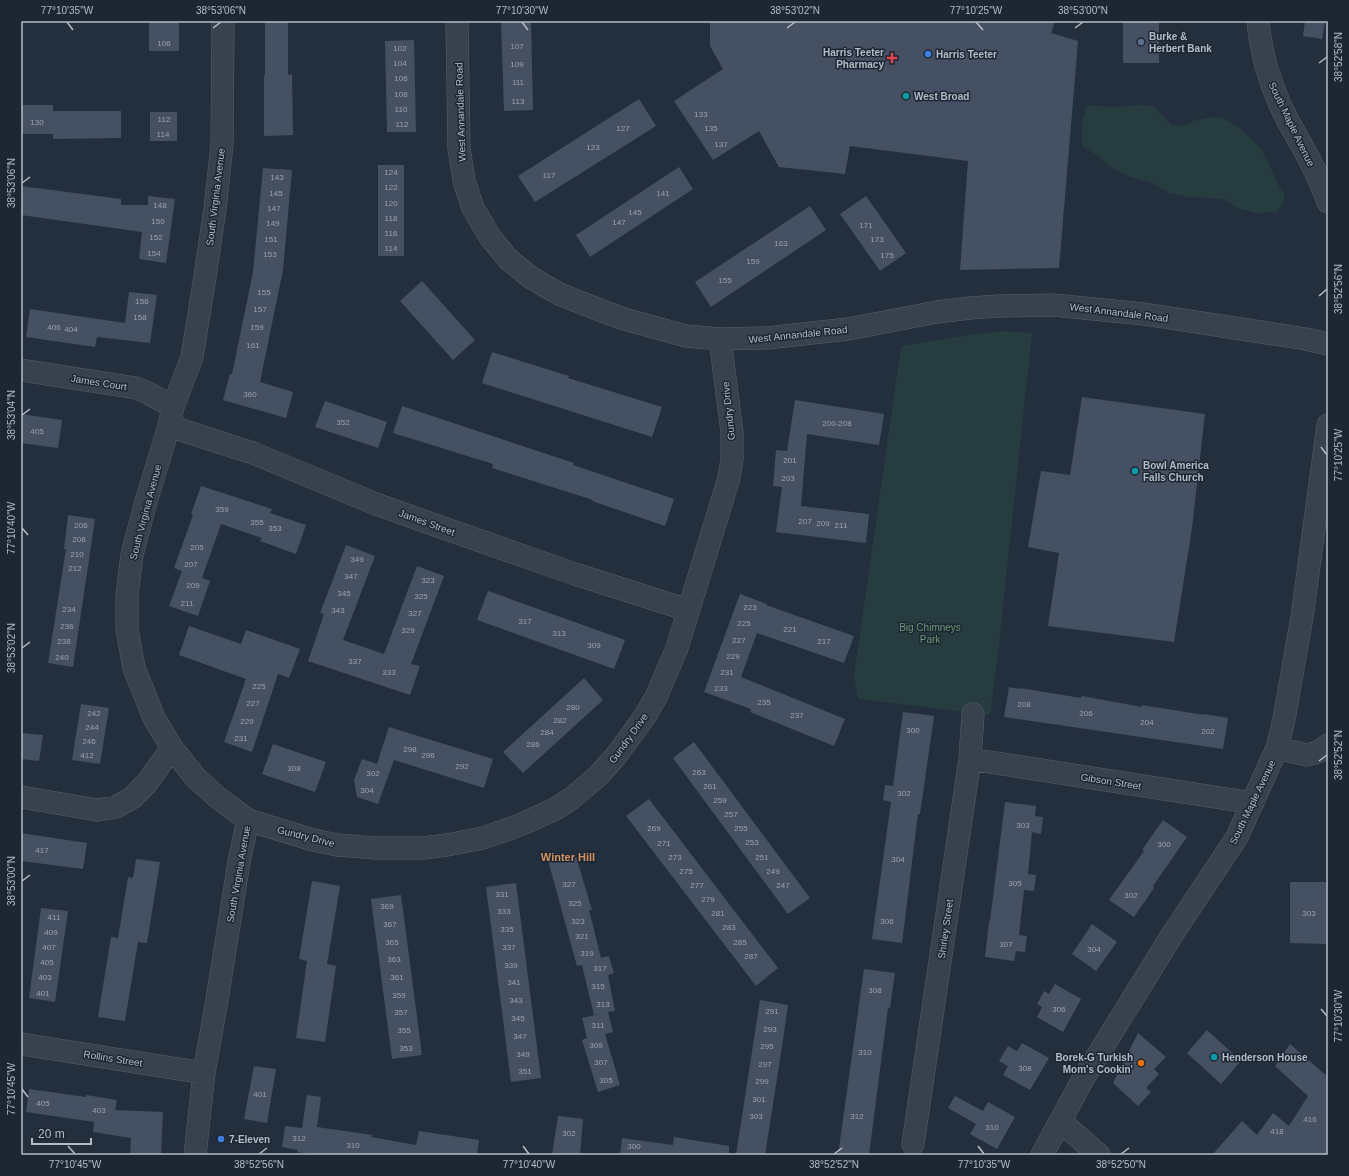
<svg xmlns="http://www.w3.org/2000/svg" width="1349" height="1176" font-family="Arial,sans-serif">
<style>
.green{fill:#263c3f}
.building{fill:#455162}
.lines{fill:none;stroke-linecap:round;stroke-linejoin:round}
.minor-casing{stroke:#565f6c;stroke-width:23}
.minor{stroke:#38414e;stroke-width:22}
.ticks{fill:none;stroke:#b4bcc9;stroke-width:1.5}
.service-dot{fill:#5c6f8a;stroke:#1d2633;stroke-width:1.5}
.shop-dot{fill:#3f7fe0;stroke:#1d2633;stroke-width:1.5}
.health-dot{fill:#e0444e;stroke:#1d2633;stroke-width:1.5}
.culture-dot{fill:#0f9aa8;stroke:#1d2633;stroke-width:1.5}
.food-dot{fill:#e8710a;stroke:#1d2633;stroke-width:1.5}
.labels{text-anchor:middle;stroke-width:3;stroke-linejoin:round;paint-order:stroke}
.number-label{font-size:8px;fill:#98a1af}
.poi-label{font-size:10px;font-weight:bold;fill:#b4bcc9;stroke:#1d2633;text-anchor:start}
.street-label{font-size:10px;fill:#b4bcc9;stroke:#1d2633}
.park-label{font-size:10px;fill:#6b9a76;stroke:#1d2633}
.neighbourhood-label{font-size:11px;font-weight:bold;fill:#d59563;stroke:#1d2633}
.neatline{fill:none;stroke:#b4bcc9;stroke-width:1.5}
.ticks-label{font-size:10px;text-anchor:middle;fill:#b4bcc9}
</style>
<rect width="100%" height="100%" fill="#242f3e"/>
<path class="green" d="M1087 105 1114 107 1138 105 1153 106 1172 125 1184 126 1193 121 1211 117 1223 118 1238 127 1262 149 1278 184 1285 196 1282 205 1277 212 1258 213 1237 208 1224 199 1188 197 1169 193 1150 182 1130 177 1109 166 1101 158 1082 146V122Z
M1005 331 1032 333 999 644 990 715 858 699 854 676 901 346 974 334Z"/>
<path class="building" d="M149 21H179V51H149Z
M265 21H288V75L292 74 293 135 264 136V75H265Z
M501 21H531L533 110 504 111Z
M710 21H1055L1051 33 1078 41 1059 268 960 270 968 161 850 146 845 174 779 167 759 131 713 160 674 101 723 69 710 46Z
M1123 21H1159V63H1123Z
M1305 21H1325L1322 39 1303 36Z
M414 40 416 132H387L385 41Z
M639 99 656 126 535 202 518 176Z
M21 105H53V111H121V138L53 139V134H21Z
M150 112H177V141H150Z
M378 165H404V256H378Z
M679 167 693 189 590 257 576 235Z
M263 168 292 170 283 270 260 382 293 392 286 418 223 400 230 374H232L253 272Z
M21 186 121 199V205H148V196L175 199 166 263 139 259 142 232 21 215Z
M866 196 906 253 880 271 840 214Z
M810 206 826 230 711 307 695 282Z
M422 281 475 340 453 360 400 301Z
M129 292 157 295 150 343 97 337 95 347 26 337 30 309 125 323Z
M492 352 569 376 568 378 662 407 652 437 482 383Z
M1082 397 1205 414 1192 528 1174 642 1048 626 1059 553 1028 547 1041 471 1070 475Z
M795 400 884 414 879 445 807 434 801 506 869 514 866 543 776 532 782 487 773 486 776 450 787 451Z
M325 401 387 422 378 448 315 427Z
M402 406 574 463 573 465 674 499 665 526 592 501 593 500 492 468 493 464 393 433Z
M21 414 62 420 58 448 21 443Z
M201 486 272 509 270 513 306 525 296 554 260 541 262 538 221 524 202 578 210 581 198 616 169 606 182 571 174 568 193 515 191 514Z
M68 515 95 519 73 667 48 663 66 549H64Z
M346 545 375 556 343 640 384 654 417 566 444 576 411 664 420 666 410 695 308 661 324 614 320 613Z
M488 591 625 640 614 669 477 620Z
M740 594 767 604 766 605 854 636 844 663 757 633 741 677 845 719 834 746 750 712 751 709 704 692Z
M189 626 241 644 246 630 300 649 289 678 278 674 252 752 224 742 246 679 179 655Z
M584 678 603 700 523 773 503 752Z
M1009 687 1019 689 1020 688 1081 698 1082 696 1142 707V705L1204 715V714L1228 718 1223 749 1004 717Z
M81 704 109 708 100 764 72 760Z
M903 712 934 716 920 814H918L902 943 872 939 891 802 883 800 885 785 893 786Z
M389 727 493 759 484 788 394 760 378 804 357 797 354 780 362 759 377 764Z
M21 733 43 735 39 761 21 759Z
M694 742 810 898 788 914 673 758Z
M273 744 326 762 315 792 262 774Z
M649 799 778 968 756 986 626 816Z
M1005 802 1036 806 1035 816 1043 817 1041 834 1032 832 1028 874 1036 875 1034 891 1024 890 1019 935 1027 936 1025 952 1016 951 1014 961 985 957 989 921H990Z
M1163 820 1187 837 1153 886 1154 888 1134 917 1109 900 1144 851 1142 850Z
M21 833 87 843 83 869 21 861Z
M575 853 592 910H589L601 958 609 956 614 973 608 975 615 1011 608 1012 613 1032 605 1034 620 1085 598 1092 582 1040 587 1038 582 1018 608 1012 594 1015 582 965 577 966 548 860Z
M136 859 160 862 147 943 138 942 125 1021 98 1017 111 937 118 938 128 877 133 878Z
M312 881 340 886 327 964 336 966 325 1042 296 1038 307 961 299 959Z
M1290 882H1328V944L1290 943Z
M516 883 541 1078 511 1082 486 887Z
M401 895 422 1055 392 1059 371 899Z
M41 908 68 911 55 1002 29 998Z
M1092 924 1117 942 1096 971 1072 954Z
M864 969 895 973 892 993 890 1008H888L869 1155H838Z
M1055 984 1081 999 1063 1032 1037 1017 1042 1007 1037 1004 1044 991 1049 994Z
M760 1000 788 1005 783 1040 765 1155H736Z
M1207 1030 1241 1061 1221 1084 1187 1053Z
M1138 1033 1166 1057 1154 1069 1159 1074 1146 1088 1151 1092 1138 1106 1113 1083Z
M1022 1043 1049 1058 1030 1090 1003 1075 1008 1066 999 1061 1008 1046 1017 1051Z
M1290 1044 1328 1077V1155H1212L1242 1121 1257 1135 1273 1113 1289 1126 1308 1096 1275 1066Z
M254 1066 276 1069 267 1123 244 1119Z
M29 1089 86 1097V1095L117 1100 115 1110 163 1112 161 1155H130L131 1138 93 1132 94 1122 26 1112Z
M307 1095 321 1097 317 1127 372 1135 371 1137 416 1145 419 1131 479 1140 477 1155H316L297 1152 298 1150 282 1147 285 1126 302 1128Z
M955 1096 983 1111 988 1102 1015 1117 997 1149 970 1134 976 1124 948 1108Z
M558 1116 583 1119 580 1155H552Z
M674 1137 729 1146V1155H620L622 1138 673 1145Z"/>
<g class="lines">
<defs>
<path id="minor" d="M223 21 222 145 215 209 204 283 192 357 173 407 169 426 145 505 132 555 127 595V629L134 668 154 718 172 748 195 777 217 797 248 820 313 840 337 845 376 848H423L447 845 483 838 520 825 555 809 572 798 598 776 616 756 645 716 656 697 677 648 729 478 732 459V432L720 339
M457 21 459 148 464 181 473 208 490 237 508 259 530 277 559 294 605 312 624 319 686 336 720 339 767 338 848 329 937 312 970 308 999 306 1053 305 1144 314 1306 339 1328 344
M1258 21C1261 55 1271 87 1286 117 1301 145 1318 172 1328 202
M21 370 136 388 148 393 173 407
M169 426 253 453 376 504 432 524 575 574 688 610
M1277 748 1307 755 1318 752 1328 745
M970 759 1253 803
M21 797 97 810 116 807 132 798 146 784 172 748
M21 1044 204 1073
M1060 1121 1099 1155
M913 1144 970 759 973 714
M195 1155 204 1073 217 1000 239 862 248 820
M1042 1155 1083 1079 1172 935 1237 837 1277 748 1284 719 1302 617 1328 425"/>
</defs>
<use href="#minor" class="minor-casing"/>
<use href="#minor" class="minor"/>
</g>
<path class="ticks" d="M67 22 73 30M522 22 528 30M976 22 983 30M213 28 221 22M787 28 795 22M1075 28 1083 22M1319 63 1327 57M22 183 30 177M1319 296 1327 289M22 415 30 409M1321 447 1327 455M22 528 28 535M22 648 30 642M1319 761 1327 755M22 881 30 875M1321 1009 1327 1016M22 1089 28 1097M68 1146 75 1154M523 1146 529 1154M978 1146 984 1154M259 1154 267 1148M834 1154 842 1148M1121 1154 1129 1148"/>
<circle class="service-dot" cx="1141" cy="42" r="4"/>
<g class="shop-dot">
<circle cx="928" cy="54" r="4"/>
<circle cx="221" cy="1139" r="4"/>
</g>
<path class="health-dot" d="M890 52h4v4h4v4h-4v4h-4v-4h-4v-4h4z"/>
<g class="culture-dot">
<circle cx="906" cy="96" r="4"/>
<circle cx="1135" cy="471" r="4"/>
<circle cx="1214" cy="1057" r="4"/>
</g>
<circle class="food-dot" cx="1141" cy="1063" r="4"/>
<g class="labels">
<g class="number-label">
<text x="164" y="46">106</text>
<text x="517" y="49">107</text>
<text x="400" y="51">102</text>
<text x="400" y="66">104</text>
<text x="517" y="67">109</text>
<text x="401" y="81">106</text>
<text x="518" y="85">111</text>
<text x="401" y="97">108</text>
<text x="518" y="104">113</text>
<text x="401" y="112">110</text>
<text x="701" y="117">133</text>
<text x="164" y="122">112</text>
<text x="37" y="125">130</text>
<text x="402" y="127">112</text>
<text x="623" y="131">127</text>
<text x="711" y="131">135</text>
<text x="163" y="137">114</text>
<text x="721" y="147">137</text>
<text x="593" y="150">123</text>
<text x="391" y="175">124</text>
<text x="549" y="178">117</text>
<text x="277" y="180">143</text>
<text x="391" y="190">122</text>
<text x="276" y="196">145</text>
<text x="663" y="196">141</text>
<text x="391" y="206">120</text>
<text x="160" y="208">148</text>
<text x="274" y="211">147</text>
<text x="635" y="215">145</text>
<text x="391" y="221">118</text>
<text x="158" y="224">150</text>
<text x="619" y="225">147</text>
<text x="273" y="226">149</text>
<text x="866" y="228">171</text>
<text x="391" y="236">116</text>
<text x="156" y="240">152</text>
<text x="271" y="242">151</text>
<text x="877" y="242">173</text>
<text x="781" y="246">163</text>
<text x="391" y="251">114</text>
<text x="154" y="256">154</text>
<text x="270" y="257">153</text>
<text x="887" y="258">175</text>
<text x="753" y="264">159</text>
<text x="725" y="283">155</text>
<text x="264" y="295">155</text>
<text x="142" y="304">156</text>
<text x="260" y="312">157</text>
<text x="140" y="320">158</text>
<text x="54" y="330">406</text>
<text x="257" y="330">159</text>
<text x="71" y="332">404</text>
<text x="253" y="348">161</text>
<text x="250" y="397">360</text>
<text x="343" y="425">352</text>
<text x="837" y="426">200-208</text>
<text x="37" y="434">405</text>
<text x="790" y="463">201</text>
<text x="788" y="481">203</text>
<text x="222" y="512">359</text>
<text x="805" y="524">207</text>
<text x="257" y="525">355</text>
<text x="823" y="526">209</text>
<text x="81" y="528">206</text>
<text x="841" y="528">211</text>
<text x="275" y="531">353</text>
<text x="79" y="542">208</text>
<text x="197" y="550">205</text>
<text x="77" y="557">210</text>
<text x="357" y="562">349</text>
<text x="191" y="567">207</text>
<text x="75" y="571">212</text>
<text x="351" y="579">347</text>
<text x="428" y="583">323</text>
<text x="193" y="588">209</text>
<text x="344" y="596">345</text>
<text x="421" y="599">325</text>
<text x="187" y="606">211</text>
<text x="750" y="610">223</text>
<text x="69" y="612">234</text>
<text x="338" y="613">343</text>
<text x="415" y="616">327</text>
<text x="525" y="624">317</text>
<text x="744" y="626">225</text>
<text x="67" y="629">236</text>
<text x="790" y="632">221</text>
<text x="408" y="633">329</text>
<text x="559" y="636">313</text>
<text x="739" y="643">227</text>
<text x="64" y="644">238</text>
<text x="824" y="644">217</text>
<text x="594" y="648">309</text>
<text x="733" y="659">229</text>
<text x="62" y="660">240</text>
<text x="355" y="664">337</text>
<text x="389" y="675">333</text>
<text x="727" y="675">231</text>
<text x="259" y="689">225</text>
<text x="721" y="691">233</text>
<text x="764" y="705">235</text>
<text x="253" y="706">227</text>
<text x="1024" y="707">208</text>
<text x="573" y="710">280</text>
<text x="94" y="716">242</text>
<text x="1086" y="716">206</text>
<text x="797" y="718">237</text>
<text x="560" y="723">282</text>
<text x="247" y="724">229</text>
<text x="1147" y="725">204</text>
<text x="92" y="730">244</text>
<text x="913" y="733">300</text>
<text x="1208" y="734">202</text>
<text x="547" y="735">284</text>
<text x="241" y="741">231</text>
<text x="89" y="744">246</text>
<text x="533" y="747">286</text>
<text x="410" y="752">298</text>
<text x="87" y="758">412</text>
<text x="428" y="758">296</text>
<text x="462" y="769">292</text>
<text x="294" y="771">308</text>
<text x="699" y="775">263</text>
<text x="373" y="776">302</text>
<text x="710" y="789">261</text>
<text x="367" y="793">304</text>
<text x="904" y="796">302</text>
<text x="720" y="803">259</text>
<text x="731" y="817">257</text>
<text x="1023" y="828">303</text>
<text x="654" y="831">269</text>
<text x="741" y="831">255</text>
<text x="752" y="845">253</text>
<text x="664" y="846">271</text>
<text x="1164" y="847">300</text>
<text x="42" y="853">417</text>
<text x="675" y="860">273</text>
<text x="762" y="860">251</text>
<text x="898" y="862">304</text>
<text x="686" y="874">275</text>
<text x="773" y="874">249</text>
<text x="1015" y="886">305</text>
<text x="569" y="887">327</text>
<text x="697" y="888">277</text>
<text x="783" y="888">247</text>
<text x="502" y="897">331</text>
<text x="1131" y="898">302</text>
<text x="708" y="902">279</text>
<text x="575" y="906">325</text>
<text x="387" y="909">369</text>
<text x="504" y="914">333</text>
<text x="718" y="916">281</text>
<text x="1309" y="916">303</text>
<text x="54" y="920">411</text>
<text x="578" y="924">323</text>
<text x="887" y="924">306</text>
<text x="390" y="927">367</text>
<text x="729" y="930">283</text>
<text x="507" y="932">335</text>
<text x="51" y="935">409</text>
<text x="582" y="939">321</text>
<text x="392" y="945">365</text>
<text x="740" y="945">285</text>
<text x="1006" y="947">307</text>
<text x="49" y="950">407</text>
<text x="509" y="950">337</text>
<text x="1094" y="952">304</text>
<text x="587" y="956">319</text>
<text x="751" y="959">287</text>
<text x="394" y="962">363</text>
<text x="47" y="965">405</text>
<text x="511" y="968">339</text>
<text x="600" y="971">317</text>
<text x="45" y="980">403</text>
<text x="397" y="980">361</text>
<text x="514" y="985">341</text>
<text x="598" y="989">315</text>
<text x="875" y="993">308</text>
<text x="43" y="996">401</text>
<text x="399" y="998">359</text>
<text x="516" y="1003">343</text>
<text x="603" y="1007">313</text>
<text x="1059" y="1012">306</text>
<text x="772" y="1014">291</text>
<text x="401" y="1015">357</text>
<text x="518" y="1021">345</text>
<text x="598" y="1028">311</text>
<text x="770" y="1032">293</text>
<text x="404" y="1033">355</text>
<text x="520" y="1039">347</text>
<text x="596" y="1048">309</text>
<text x="767" y="1049">295</text>
<text x="406" y="1051">353</text>
<text x="865" y="1055">310</text>
<text x="523" y="1057">349</text>
<text x="601" y="1065">307</text>
<text x="765" y="1067">297</text>
<text x="1025" y="1071">308</text>
<text x="525" y="1074">351</text>
<text x="606" y="1083">305</text>
<text x="762" y="1084">299</text>
<text x="260" y="1097">401</text>
<text x="759" y="1102">301</text>
<text x="43" y="1106">405</text>
<text x="99" y="1113">403</text>
<text x="756" y="1119">303</text>
<text x="857" y="1119">312</text>
<text x="1310" y="1122">416</text>
<text x="992" y="1130">310</text>
<text x="1277" y="1134">418</text>
<text x="569" y="1136">302</text>
<text x="299" y="1141">312</text>
<text x="353" y="1148">310</text>
<text x="634" y="1149">300</text>
</g>
<g class="poi-label">
<text x="1149" y="40">Burke &amp;<tspan x="1149" dy="12">Herbert Bank</tspan></text>
<text x="884" y="56" text-anchor="end">Harris Teeter<tspan x="884" dy="12">Pharmacy</tspan></text>
<text x="936" y="58">Harris Teeter</text>
<text x="914" y="100">West Broad</text>
<text x="1143" y="469">Bowl America<tspan x="1143" dy="12">Falls Church</tspan></text>
<text x="1133" y="1061" text-anchor="end">Borek-G Turkish<tspan x="1133" dy="12">Mom's Cookin'</tspan></text>
<text x="1222" y="1061">Henderson House</text>
<text x="229" y="1143">7-Eleven</text>
</g>
<g class="street-label">
<text transform="translate(460 112) rotate(-92)" y="4">West Annandale Road</text>
<text transform="translate(1292 124) rotate(64)" y="4">South Maple Avenue</text>
<text transform="translate(215 197) rotate(-83)" y="4">South Virginia Avenue</text>
<text transform="translate(1119 312) rotate(7)" y="4">West Annandale Road</text>
<text transform="translate(798 334) rotate(-6)" y="4">West Annandale Road</text>
<text transform="translate(99 382) rotate(9)" y="4">James Court</text>
<text transform="translate(728 411) rotate(-96)" y="4">Gundry Drive</text>
<text transform="translate(145 512) rotate(-75)" y="4">South Virginia Avenue</text>
<text transform="translate(427 522) rotate(20)" y="4">James Street</text>
<text transform="translate(628 738) rotate(-54)" y="4">Gundry Drive</text>
<text transform="translate(1111 781) rotate(9)" y="4">Gibson Street</text>
<text transform="translate(1252 802) rotate(-64)" y="4">South Maple Avenue</text>
<text transform="translate(306 836) rotate(14)" y="4">Gundry Drive</text>
<text transform="translate(238 874) rotate(-80)" y="4">South Virginia Avenue</text>
<text transform="translate(945 929) rotate(-82)" y="4">Shirley Street</text>
<text transform="translate(113 1058) rotate(9)" y="4">Rollins Street</text>
</g>
<g class="park-label">
<text x="930" y="631">Big Chimneys<tspan x="930" dy="12">Park</tspan></text>
</g>
<g class="neighbourhood-label">
<text x="568" y="861">Winter Hill</text>
</g>
</g>
<rect width="1349" height="1176" fill="none" stroke="#1d2633" stroke-width="44"/>
<path d="M32 1138v6h59v-6" fill="none" stroke="#b4bcc9" stroke-width="2"/>
<text x="38" y="1138" font-size="12" fill="#b4bcc9" stroke="#1d2633" stroke-width="3" paint-order="stroke">20 m</text>
<rect x="22" y="22" width="1305" height="1132" class="neatline"/>
<g class="ticks-label">
<text x="67" y="14">77°10'35"W</text>
<text x="221" y="14">38°53'06"N</text>
<text x="522" y="14">77°10'30"W</text>
<text x="795" y="14">38°53'02"N</text>
<text x="976" y="14">77°10'25"W</text>
<text x="1083" y="14">38°53'00"N</text>
<text transform="translate(1338 57) rotate(-90)" y="4">38°52'58"N</text>
<text transform="translate(11 183) rotate(-90)" y="4">38°53'06"N</text>
<text transform="translate(1338 289) rotate(-90)" y="4">38°52'56"N</text>
<text transform="translate(11 415) rotate(-90)" y="4">38°53'04"N</text>
<text transform="translate(1338 455) rotate(-90)" y="4">77°10'25"W</text>
<text transform="translate(11 528) rotate(-90)" y="4">77°10'40"W</text>
<text transform="translate(11 648) rotate(-90)" y="4">38°53'02"N</text>
<text transform="translate(1338 755) rotate(-90)" y="4">38°52'52"N</text>
<text transform="translate(11 881) rotate(-90)" y="4">38°53'00"N</text>
<text transform="translate(1338 1016) rotate(-90)" y="4">77°10'30"W</text>
<text transform="translate(11 1089) rotate(-90)" y="4">77°10'45"W</text>
<text x="75" y="1168">77°10'45"W</text>
<text x="259" y="1168">38°52'56"N</text>
<text x="529" y="1168">77°10'40"W</text>
<text x="834" y="1168">38°52'52"N</text>
<text x="984" y="1168">77°10'35"W</text>
<text x="1121" y="1168">38°52'50"N</text>
</g>
</svg>
